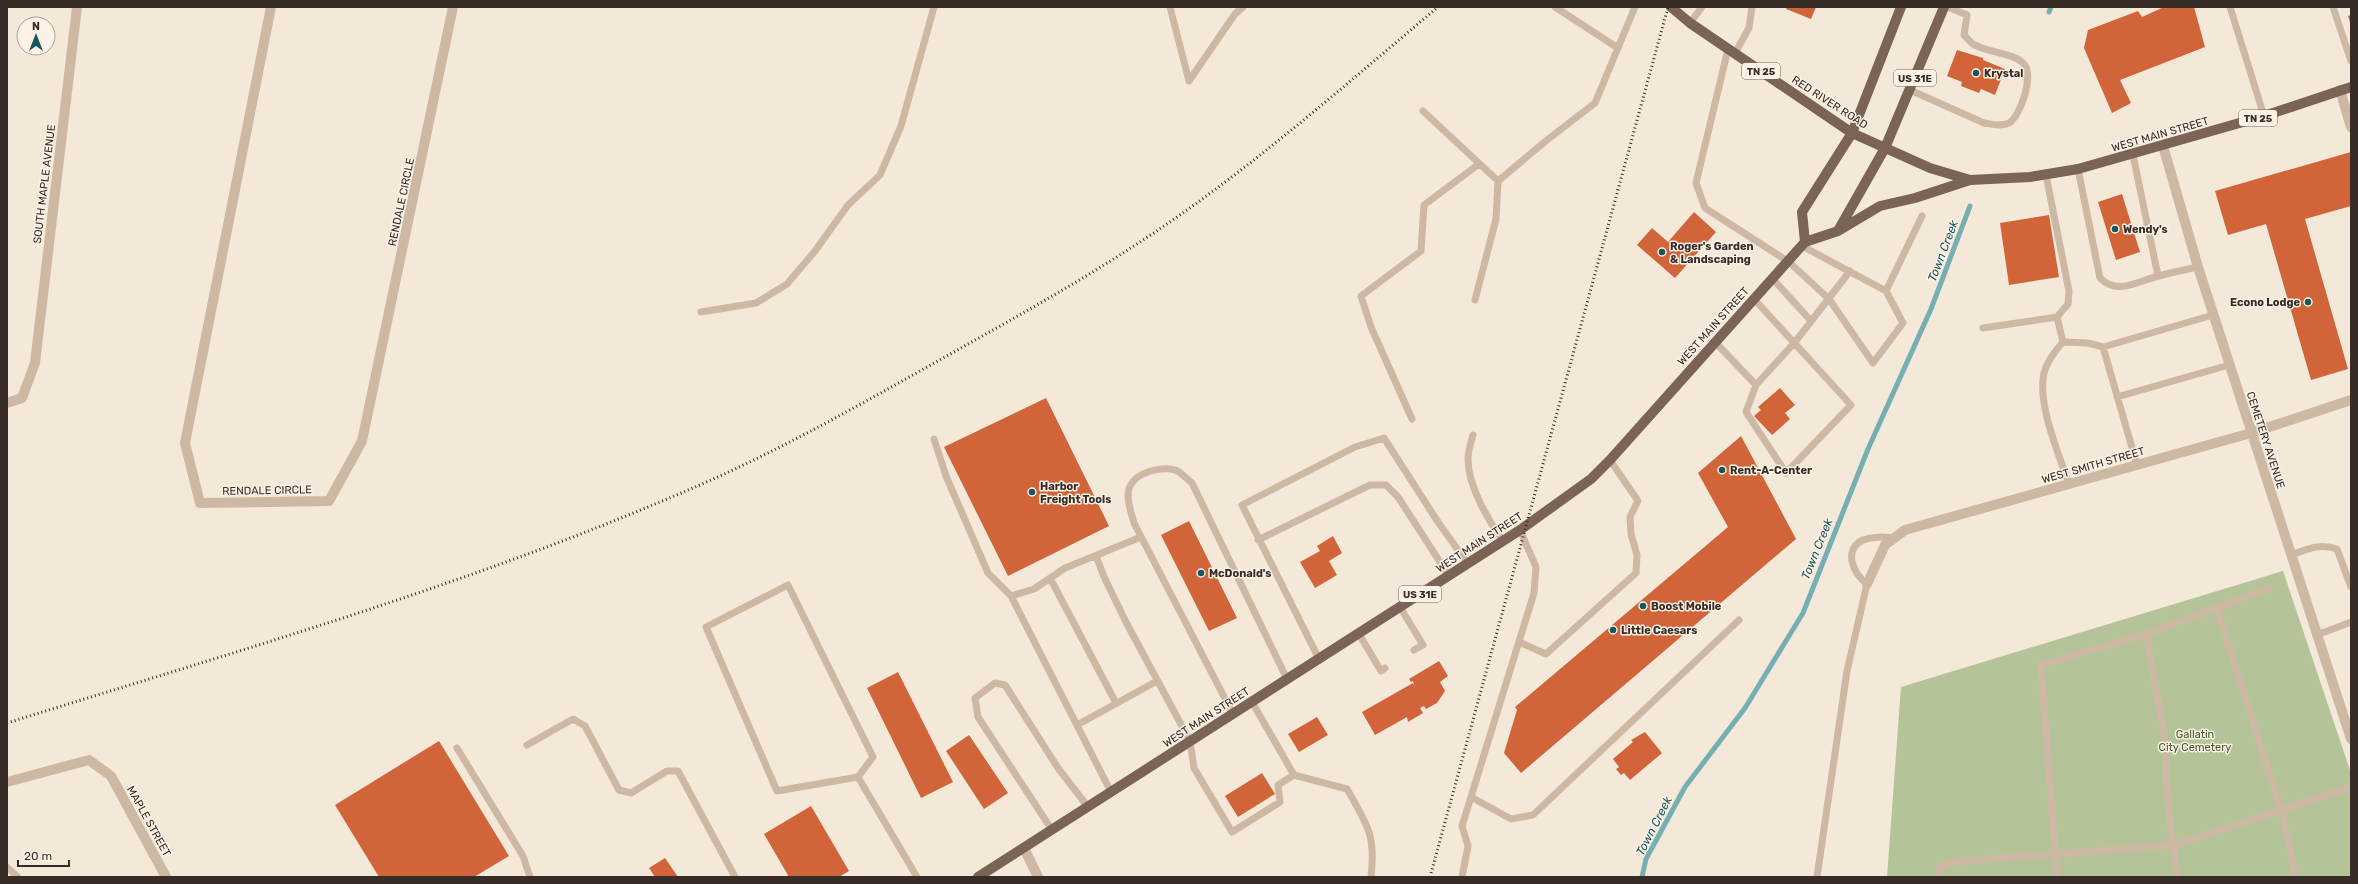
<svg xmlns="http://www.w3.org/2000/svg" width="2358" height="884" font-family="Rubik,sans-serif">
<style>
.green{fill:#b4c498}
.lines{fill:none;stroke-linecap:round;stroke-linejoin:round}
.stream{stroke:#75afb4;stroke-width:5}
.building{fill:#d16439}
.service{stroke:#cdb8a4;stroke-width:7}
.minor{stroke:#cdb8a4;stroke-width:10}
.primary{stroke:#7b6456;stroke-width:10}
.rail{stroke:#382c26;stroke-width:3;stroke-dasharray:1 3;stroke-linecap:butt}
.poi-dot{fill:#18565d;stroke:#fbf2e6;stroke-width:1.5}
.labels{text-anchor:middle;stroke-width:3;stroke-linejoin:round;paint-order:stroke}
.shield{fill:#fbf2e6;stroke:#726760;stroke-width:1}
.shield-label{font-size:10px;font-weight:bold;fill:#382c26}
.poi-label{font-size:11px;font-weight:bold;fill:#382c26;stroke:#fbf2e6;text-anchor:start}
.street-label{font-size:11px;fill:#382c26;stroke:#fbf2e6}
.park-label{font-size:11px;fill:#455828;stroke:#fbf2e6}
.water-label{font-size:12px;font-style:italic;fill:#18565d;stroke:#fbf2e6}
</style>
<rect width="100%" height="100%" fill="#f4e8d9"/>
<path class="green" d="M2283 571 2351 773V877H1887L1901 687Z"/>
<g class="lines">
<path class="stream" d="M2049 12 2051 7
M1642 877 1646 859 1685 787 1745 708 1803 613 1868 449 1931 309 1970 206"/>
</g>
<path class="building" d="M1787 7H1816L1811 19 1786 9Z
M2164 7H2194L2205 47 2120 80 2131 103 2112 113 2084 48 2088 30 2138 11 2142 17Z
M2351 15V25L2348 16Z
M1957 50 1983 58V60L2005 69 1995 95 1981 89 1979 93 1961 86 1962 82 1947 76Z
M2351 152V206L2305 219 2348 369 2311 380 2266 224 2228 235 2215 191Z
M2122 194 2140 252 2116 260 2098 202Z
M1694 212 1716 232 1675 278 1637 245 1652 228 1668 242Z
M2049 215 2059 277 2009 285 2000 223Z
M1780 388 1795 405 1785 413 1790 419 1772 435 1754 416 1761 410 1758 407Z
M1046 398 1109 526 1008 576 944 447Z
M1741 436 1796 539 1521 773 1504 753 1517 710 1515 707 1728 527 1698 473Z
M1189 521 1237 618 1209 631 1161 535Z
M1333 536 1342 553 1329 561 1337 575 1315 588 1300 562 1320 551 1317 546Z
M1439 661 1448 676 1440 682 1445 691 1437 703 1426 709 1424 706 1420 708 1423 713 1408 722 1407 717 1375 735 1362 712 1413 683 1415 688 1413 681 1411 682 1409 679Z
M898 672 953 782 921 798 867 688Z
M1317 717 1328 735 1299 752 1288 734Z
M1645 732 1662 753 1630 780 1624 773 1621 775 1616 769 1619 767 1613 759 1633 742 1631 740Z
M969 735 1008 793 984 809 946 751Z
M439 741 509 856 474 877H379L335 805Z
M1262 773 1275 794 1238 817 1225 796Z
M811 806 849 871 839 877H789L764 834Z
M665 858 678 877H655L649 868Z"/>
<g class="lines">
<path class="service" d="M1170 7 1189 81
M1555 7 1618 48
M2230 7 2264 116
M2333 7 2351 61
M1690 23 1702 7
M1728 49 1696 183 1705 208 1789 262 1829 299 1873 363 1903 323 1886 291
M1735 53 1749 28 1752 7
M1189 81 1235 14 1243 7
M1910 90 1984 123C1991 124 2002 127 2009 123 2021 115 2034 76 2024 64 2015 53 1985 52 1973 44 1969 41 1967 38 1964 35L1967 15 1948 7
M1423 111 1498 181 1547 140 1595 103 1635 7
M2133 155 2158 276
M2078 169 2100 278C2117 295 2136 282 2155 277 2169 273 2183 270 2198 267
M2046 175 2069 291 2068 304 2057 317
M1802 246 1886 291 1922 216
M1773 279 1811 321
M1754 299 1851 405 1786 473 1746 412 1756 385
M1475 300 1496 219 1498 181
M701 312 756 303 787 284 815 251 848 205 880 175 901 126 934 7
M1983 328 2057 317 2063 342 2088 343 2103 347
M1715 342 1756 385 1795 342 1850 271
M2063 342C2054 352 2047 361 2044 373 2037 405 2059 454 2069 484
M2117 397 2229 365
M1412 419 1371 327 1361 296 1421 251 1424 205 1479 164
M1473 435C1471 442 1468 451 1468 459 1468 486 1488 520 1503 541
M934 439 946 476 988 573 1011 596 1111 792
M2137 465 2103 347 2213 315
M1258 540 1370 485H1386L1398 497 1449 576
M2291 555C2307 549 2320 543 2337 549L2351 587
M1096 556 1105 579 1127 624 1190 741 1194 768 1232 832 1280 802 1278 785 1294 775
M1050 578 1116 703
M788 585 873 757 858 777 777 791 706 627Z
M2269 588 2217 608 2281 810 2292 856 2295 877
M1011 596 1034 589 1065 568 1141 537
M1400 607 1423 645 1414 650
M1359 634 1381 671 1385 668
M2146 634 2166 744V785L2177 877
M2317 635 2351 622
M1519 642 1546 654 1636 573 1637 555 1631 534 1630 517 1638 501 1610 460
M1319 659 1242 505 1355 447 1384 438 1438 522 1468 564
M1252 702 1294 775 1347 789C1367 824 1376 835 1371 877
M1233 714 1134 523C1131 512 1125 496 1130 486 1137 472 1161 466 1175 470 1180 471 1187 479 1192 483L1287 679
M1077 725 1157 681
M527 745 573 719 585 726 619 790 631 793 667 771H678L735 877
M457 748 523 856 530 877
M858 777 917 877
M1471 797 1511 819 1533 815 1739 620
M1052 830 978 717 975 698 995 683 1005 685 1058 768 1088 807
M7 867 18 877
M1462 877 1468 846 1462 826 1534 593 1536 567 1520 530
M1817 877 1847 671 1867 584C1854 574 1842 550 1863 540 1873 536 1883 537 1894 538
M1937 877 1940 868 1950 862 2174 845 2351 787
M2057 877 2041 665 2146 634 2217 608"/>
<path class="minor" d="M271 7 185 443 200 503 329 501 362 441 453 7
M2340 90 2351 127
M2163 146 2198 267 2351 739
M7 403 22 398 35 363 77 7
M1867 584 1885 545 1905 530 2251 433 2351 400
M7 782 89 760 111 776 166 877
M1024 848 1038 877"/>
<path class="primary" d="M1671 7 1690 23 1852 133 1930 168 1970 180
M1839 229 1885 148 1944 7
M1805 242 1802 212 1852 133 1901 7
M978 877 1520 530 1591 479 1610 460 1805 242 1838 231 1880 206 1915 198 1970 180 2030 177 2078 169 2264 116 2351 87"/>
<path class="rail" d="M7 723C247 648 490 579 720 476 794 442 865 402 936 362 1009 321 1082 281 1152 234 1253 167 1345 85 1438 7
M1430 877 1668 7"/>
</g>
<g class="poi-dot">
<circle cx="1976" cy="73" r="4"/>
<circle cx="2115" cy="229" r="4"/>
<circle cx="1662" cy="252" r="4"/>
<circle cx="2308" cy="302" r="4"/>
<circle cx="1722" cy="470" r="4"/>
<circle cx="1032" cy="492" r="4"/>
<circle cx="1201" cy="573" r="4"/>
<circle cx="1643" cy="606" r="4"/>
<circle cx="1613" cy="630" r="4"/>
</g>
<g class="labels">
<g class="shield">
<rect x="1742" y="63" width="38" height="16" rx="3"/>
<rect x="1894" y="70" width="42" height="16" rx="3"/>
<rect x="2239" y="110" width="38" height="16" rx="3"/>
<rect x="1399" y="586" width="42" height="16" rx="3"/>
</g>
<g class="shield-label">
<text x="1761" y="75">TN 25</text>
<text x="1915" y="82">US 31E</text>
<text x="2258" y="122">TN 25</text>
<text x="1420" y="598">US 31E</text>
</g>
<g class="poi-label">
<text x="1984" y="77">Krystal</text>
<text x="2123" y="233">Wendy's</text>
<text x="1670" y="250">Roger's Garden<tspan x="1670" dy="13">&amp; Landscaping</tspan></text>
<text x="2300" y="306" text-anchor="end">Econo Lodge</text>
<text x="1730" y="474">Rent-A-Center</text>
<text x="1040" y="490">Harbor<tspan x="1040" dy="13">Freight Tools</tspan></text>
<text x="1209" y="577">McDonald's</text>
<text x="1651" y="610">Boost Mobile</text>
<text x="1621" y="634">Little Caesars</text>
</g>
<g class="street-label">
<text transform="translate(1830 102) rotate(33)" y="4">RED RIVER ROAD</text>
<text transform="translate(2160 134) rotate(-16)" y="4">WEST MAIN STREET</text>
<text transform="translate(44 184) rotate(-83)" y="4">SOUTH MAPLE AVENUE</text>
<text transform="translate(401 202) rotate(-78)" y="4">RENDALE CIRCLE</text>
<text transform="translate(1713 326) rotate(-48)" y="4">WEST MAIN STREET</text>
<text transform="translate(2266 440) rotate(72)" y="4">CEMETERY AVENUE</text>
<text transform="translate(2093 465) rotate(-16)" y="4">WEST SMITH STREET</text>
<text transform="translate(267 490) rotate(-1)" y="4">RENDALE CIRCLE</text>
<text transform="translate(1479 542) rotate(-33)" y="4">WEST MAIN STREET</text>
<text transform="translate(1206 717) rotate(-33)" y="4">WEST MAIN STREET</text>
<text transform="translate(149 821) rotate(61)" y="4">MAPLE STREET</text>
</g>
<g class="park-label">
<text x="2195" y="738">Gallatin<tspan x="2195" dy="13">City Cemetery</tspan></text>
</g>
<g class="water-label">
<text transform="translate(1943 251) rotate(-69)" y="4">Town Creek</text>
<text transform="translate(1817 549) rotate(-68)" y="4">Town Creek</text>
<text transform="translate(1654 826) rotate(-63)" y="4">Town Creek</text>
</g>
</g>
<rect width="2358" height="884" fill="none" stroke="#382c26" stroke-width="16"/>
<g transform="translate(36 36)"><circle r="19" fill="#fbf2e6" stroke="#ada399"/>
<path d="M0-3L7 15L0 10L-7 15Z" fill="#18565d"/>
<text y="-6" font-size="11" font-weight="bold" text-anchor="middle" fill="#382c26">N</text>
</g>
<path d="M18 860v6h51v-6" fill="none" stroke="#382c26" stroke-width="2"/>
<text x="24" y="860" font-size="12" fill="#382c26" stroke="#fbf2e6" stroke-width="3" paint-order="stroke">20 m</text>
</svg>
